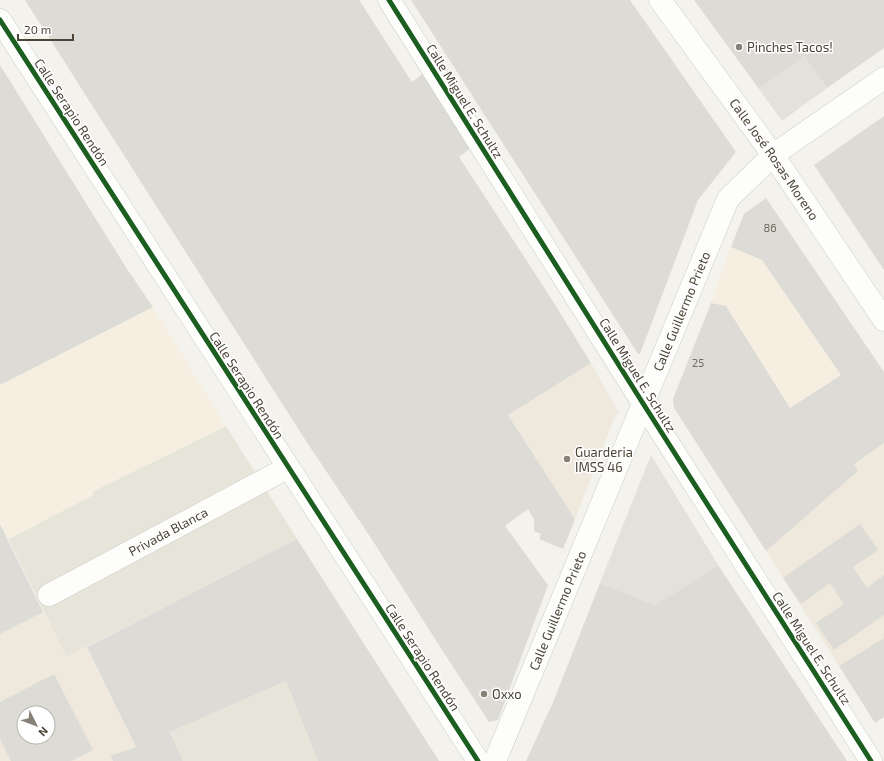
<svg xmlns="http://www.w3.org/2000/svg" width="884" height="761" font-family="'Exo 2',sans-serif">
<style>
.residential{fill:#e7e4da}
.commercial{fill:#f6eee0}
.education{fill:#eee9dc;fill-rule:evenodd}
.parking{fill:#e3e1dc}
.building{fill:#dddbd5;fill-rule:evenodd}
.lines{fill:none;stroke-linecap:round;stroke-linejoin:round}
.minor-casing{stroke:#cfcdc7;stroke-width:23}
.minor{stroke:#fdfdfc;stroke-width:22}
.cycleway-casing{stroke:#fff;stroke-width:8}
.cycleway{stroke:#1b5e20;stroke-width:5}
.poi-dot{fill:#868177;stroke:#fff;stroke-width:1.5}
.labels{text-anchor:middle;stroke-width:3;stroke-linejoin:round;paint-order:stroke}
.number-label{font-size:11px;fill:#706a5f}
.poi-label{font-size:13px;fill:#4b4437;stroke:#fff;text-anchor:start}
.street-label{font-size:13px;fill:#4b4437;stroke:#fff}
</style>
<rect width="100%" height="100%" fill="#f3f2ed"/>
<path class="residential" d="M226 426 297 539 66 657 0 522 9 539 93 495 92 492Z
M286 681 318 761H183L170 732Z"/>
<path class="commercial" d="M731 247 762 260 841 375 790 408 726 306 711 303Z
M153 307 226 426 92 492 93 495 9 539 0 522V385Z"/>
<path class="education" d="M591 363 619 413 615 416 575 519 508 415Z
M884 443V638L839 666 766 551 858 471 854 464Z
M43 612 66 657 87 647 136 747 111 756 113 761H0V634ZM24 713H48V737H24Z"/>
<path class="parking" d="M804 56 827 88 782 121 759 89Z
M651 455 718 565 655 605 600 583Z"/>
<path class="building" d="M25 0H359L412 82 428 70 477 143 459 157 549 295 591 363 508 415 575 519 563 549 539 539 541 534 534 531V519L528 509 505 526 548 585 498 720 489 722 435 639 371 538 306 441Z
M411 0H630L736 152 698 200 640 354H638Z
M694 0H884V48L827 88 804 56 759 89Z
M0 65 127 269 153 307 0 385Z
M884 116V270L814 165Z
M766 198 884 372V443L854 464 858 471 766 551 674 408 673 399 711 303 726 306 790 408 841 375 762 260 731 247 744 214Z
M0 524 43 612 0 634Z
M860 524 878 550 853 567 867 588 884 575V615L834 650 816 623 844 604 830 583 801 604 783 578Z
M297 539 439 761H318L286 681 170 732 183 761H113L110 756 136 747 87 647Z
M718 565 847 761H526L554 700 600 583 655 605Z
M884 638V717L875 723 839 666Z
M54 674 93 750 71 761H11L0 739V702ZM24 713H48V737H24Z"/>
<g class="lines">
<defs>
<g id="minor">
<path d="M389 0 644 405 871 761"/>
<path id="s1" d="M660 0 773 155 884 320"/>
<path d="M0 20 478 761"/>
<path id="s2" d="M49 595 287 468"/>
<path id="s3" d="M495 761 728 199 773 155 884 78"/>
</g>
</defs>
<use href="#minor" class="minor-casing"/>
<use href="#minor" class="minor"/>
<defs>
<path id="cycleway" d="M389 0 644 405 871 761
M0 20 478 761"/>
</defs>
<use href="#cycleway" class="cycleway-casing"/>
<use href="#cycleway" class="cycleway"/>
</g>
<g class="poi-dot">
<circle cx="739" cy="47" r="4"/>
<circle cx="567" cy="459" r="4"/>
<circle cx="484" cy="694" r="4"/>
</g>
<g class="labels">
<g class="number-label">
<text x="770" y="232">86</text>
<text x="698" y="367">25</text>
</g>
<g class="poi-label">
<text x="747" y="52">Pinches Tacos!</text>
<text x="575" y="457">Guarderia<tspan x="575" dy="15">IMSS 46</tspan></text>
<text x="492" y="699">Oxxo</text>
</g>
<g class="street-label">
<text transform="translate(465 101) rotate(58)" y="5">Calle Miguel E. Schultz</text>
<text transform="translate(72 112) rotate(57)" y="5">Calle Serapio Rendón</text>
<text dy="5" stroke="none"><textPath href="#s1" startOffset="196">Calle José Rosas Moreno</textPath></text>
<text dy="5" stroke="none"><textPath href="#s3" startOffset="487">Calle Guillermo Prieto</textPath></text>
<text transform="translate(638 375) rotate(58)" y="5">Calle Miguel E. Schultz</text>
<text transform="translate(247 385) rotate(57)" y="5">Calle Serapio Rendón</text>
<text dy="5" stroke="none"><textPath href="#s2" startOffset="135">Privada Blanca</textPath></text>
<text dy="5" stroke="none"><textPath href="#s3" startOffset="163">Calle Guillermo Prieto</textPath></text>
<text transform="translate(812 648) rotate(57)" y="5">Calle Miguel E. Schultz</text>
<text transform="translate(423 657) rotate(57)" y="5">Calle Serapio Rendón</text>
</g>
</g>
<g transform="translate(36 725) rotate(132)"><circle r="19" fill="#ffffff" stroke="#b7b4af"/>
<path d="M0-3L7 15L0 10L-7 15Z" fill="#868177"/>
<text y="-6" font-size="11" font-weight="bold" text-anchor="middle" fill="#4b4437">N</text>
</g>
<path d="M18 34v6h55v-6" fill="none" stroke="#4b4437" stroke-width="2"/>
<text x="24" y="34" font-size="12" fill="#4b4437" stroke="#ffffff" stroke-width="3" paint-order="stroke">20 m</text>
</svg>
